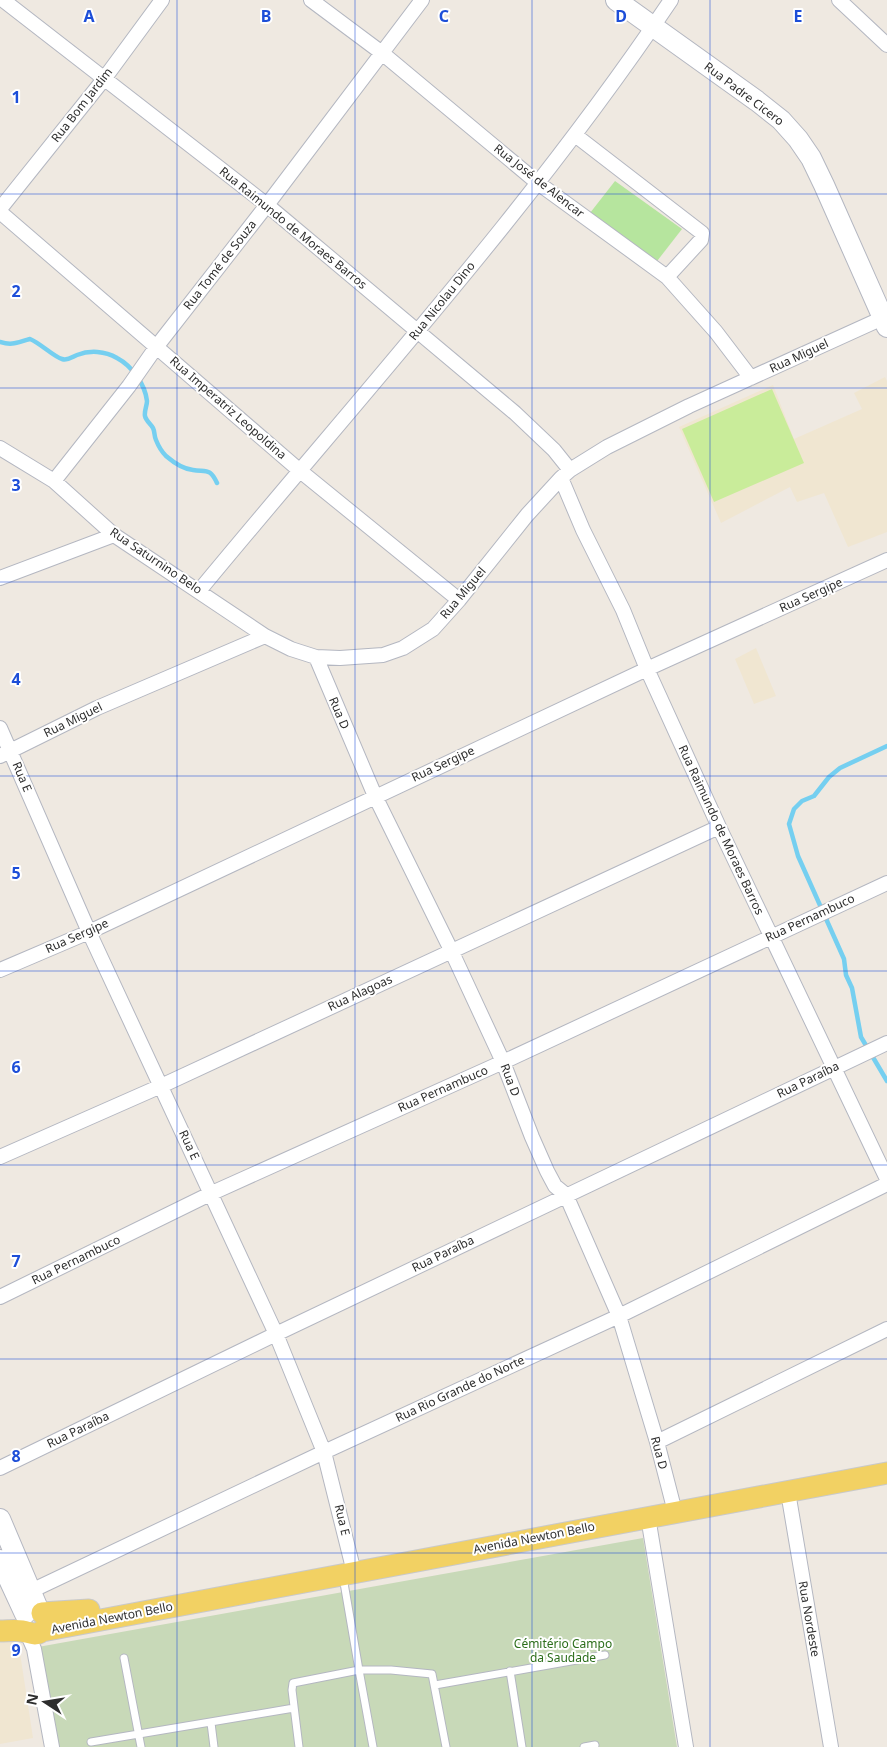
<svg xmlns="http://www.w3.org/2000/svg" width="887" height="1747" font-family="'Noto Sans',sans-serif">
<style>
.education{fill:#f0e6d1}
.green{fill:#b6e59e}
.cemetery{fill:#c8d9b8}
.pitch{fill:#c9ec9a}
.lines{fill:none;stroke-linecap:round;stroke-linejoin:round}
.stream{stroke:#75cff0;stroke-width:4.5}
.lane-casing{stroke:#b4b7c1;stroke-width:9}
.street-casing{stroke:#b4b7c1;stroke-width:16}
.secondary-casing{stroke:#b4b7c1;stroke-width:22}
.primary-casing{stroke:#c9c9c9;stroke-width:23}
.lane{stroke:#fff;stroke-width:7}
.street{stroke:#fff;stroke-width:14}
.secondary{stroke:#fff;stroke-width:20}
.primary{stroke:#f2d163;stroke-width:21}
.grid{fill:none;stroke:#1d4ed8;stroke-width:1;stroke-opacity:0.55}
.labels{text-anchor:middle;stroke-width:4;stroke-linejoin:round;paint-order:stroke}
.street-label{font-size:12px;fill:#2e2e2e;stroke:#fff}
.park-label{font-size:12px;fill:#2c6e1b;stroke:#fff}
.grid-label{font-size:16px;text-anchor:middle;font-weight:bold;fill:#1d4ed8;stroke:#fff;stroke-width:4;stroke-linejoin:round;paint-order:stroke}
</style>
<rect width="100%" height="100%" fill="#efe9e1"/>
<path class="education" d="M885 377 887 381V532L848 547 824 493 797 502 790 487 721 523 679 427 773 385 794 439 862 409 854 393Z
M756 648 776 696 754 704 735 659Z
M18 1640 33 1738 0 1744V1643Z"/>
<path class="green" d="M615 181 682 229 654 265 590 213Z"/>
<path class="cemetery" d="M643 1538 677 1747H57L38 1647Z"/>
<path class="pitch" d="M772 389 804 463 714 502 682 429Z"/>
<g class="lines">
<path class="stream" d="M0 342C13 346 18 342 30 339 40 343 54 357 62 359 68 361 72 357 77 355 90 350 105 351 117 358 132 366 145 384 147 401 147 406 144 411 145 416 146 421 151 424 153 428 155 432 154 436 156 440 158 445 162 452 166 456 173 462 183 469 193 470 207 472 210 468 217 483
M887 746 840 768 829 777 814 796 802 801 794 809 789 824 798 856 844 959 846 975 852 988 861 1037 887 1081"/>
<defs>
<path id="lane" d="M343 1577 359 1670H391L432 1674 446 1747
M124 1658 141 1747
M510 1671 522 1747
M435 1685 605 1655
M211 1723 214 1747
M91 1742 294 1708
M299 1747 292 1690 293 1683 359 1670 373 1747
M584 1747 595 1745"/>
<path id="street" d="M3 0 267 205 515 413 554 450 570 470
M311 0 382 53 538 183 667 277 716 332 751 378
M839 0 887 45
M575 135 702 233 701 240 667 277
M0 209 104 79 162 0
M0 212 299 470 459 600
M0 448 54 481 114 535 265 636 291 649 316 657 340 658 383 655 403 648 433 629 459 600 527 515 561 478 570 470 607 447 689 406 887 316
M561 478 583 530 623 610 647 669 719 827 887 1179
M54 481 129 386 157 346 267 205 422 0
M0 578 114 535
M199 591C359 397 530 210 671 0
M316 657 375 796 451 950 503 1062 532 1137 547 1171 555 1186 566 1195 619 1316 657 1442 675 1512
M0 728 89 932 276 1334 324 1452 354 1572
M0 756 97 708 265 636
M0 970 89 932 647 669 887 560
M0 1157 161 1086 719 827
M0 1297 212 1193 503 1062 887 883
M657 1442 887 1329
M0 1468 276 1334 887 1043
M788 1492 831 1747
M648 1517 686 1747
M31 1591 324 1452 619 1316 887 1184
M27 1633 34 1649 52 1747"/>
<path id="secondary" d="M616 0 757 101 781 120 798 139 811 158 824 185 887 327
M0 1519 39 1611
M0 1560 25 1614"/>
<path id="primary" d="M42 1613 89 1610
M0 1631C7 1631 15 1630 22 1631 30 1632 34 1637 42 1631L887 1473"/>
</defs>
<use href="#lane" class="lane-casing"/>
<use href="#street" class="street-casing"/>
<use href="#secondary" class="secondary-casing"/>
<use href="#primary" class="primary-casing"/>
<use href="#lane" class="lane"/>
<use href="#street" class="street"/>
<use href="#secondary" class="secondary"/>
<use href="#primary" class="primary"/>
</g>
<path class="grid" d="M177 0V1747M355 0V1747M532 0V1747M710 0V1747M0 194H887M0 388H887M0 582H887M0 776H887M0 971H887M0 1165H887M0 1359H887M0 1553H887"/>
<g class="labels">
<g class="street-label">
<text transform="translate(744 94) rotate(37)" y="4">Rua Padre Cicero</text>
<text transform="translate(82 105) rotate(-52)" y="4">Rua Bom Jardim</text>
<text transform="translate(539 181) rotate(38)" y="4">Rua José de Alencar</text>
<text transform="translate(293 228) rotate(39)" y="4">Rua Raimundo de Moraes Barros</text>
<text transform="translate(220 265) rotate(-52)" y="4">Rua Tomé de Souza</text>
<text transform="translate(442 301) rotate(-51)" y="4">Rua Nicolau Dino</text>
<text transform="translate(799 356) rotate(-25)" y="4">Rua Miguel</text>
<text transform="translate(228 408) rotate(41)" y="4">Rua Imperatriz Leopoldina</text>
<text transform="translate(156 561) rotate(34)" y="4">Rua Saturnino Belo</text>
<text transform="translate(463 593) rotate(-50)" y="4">Rua Miguel</text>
<text transform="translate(811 595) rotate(-24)" y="4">Rua Sergipe</text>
<text transform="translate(339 713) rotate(67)" y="4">Rua D</text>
<text transform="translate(73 720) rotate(-26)" y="4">Rua Miguel</text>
<text transform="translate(443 764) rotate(-25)" y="4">Rua Sergipe</text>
<text transform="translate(22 777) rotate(67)" y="4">Rua E</text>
<text transform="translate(721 830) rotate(65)" y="4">Rua Raimundo de Moraes Barros</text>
<text transform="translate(810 918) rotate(-25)" y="4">Rua Pernambuco</text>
<text transform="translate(77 936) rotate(-24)" y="4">Rua Sergipe</text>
<text transform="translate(360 993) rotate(-25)" y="4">Rua Alagoas</text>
<text transform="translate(510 1080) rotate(69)" y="4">Rua D</text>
<text transform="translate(808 1080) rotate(-26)" y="4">Rua Paraíba</text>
<text transform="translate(443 1089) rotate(-24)" y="4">Rua Pernambuco</text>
<text transform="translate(189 1145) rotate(65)" y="4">Rua E</text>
<text transform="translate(443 1254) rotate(-26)" y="4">Rua Paraíba</text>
<text transform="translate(76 1260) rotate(-26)" y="4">Rua Pernambuco</text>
<text transform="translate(460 1389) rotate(-25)" y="4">Rua Rio Grande do Norte</text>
<text transform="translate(78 1430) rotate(-26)" y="4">Rua Paraíba</text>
<text transform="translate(659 1453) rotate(75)" y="4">Rua D</text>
<text transform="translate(342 1520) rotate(77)" y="4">Rua E</text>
<text transform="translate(534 1538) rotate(-11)" y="4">Avenida Newton Bello</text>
<text transform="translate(112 1618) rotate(-11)" y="4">Avenida Newton Bello</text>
<text transform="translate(809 1619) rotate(80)" y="4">Rua Nordeste</text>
</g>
<g class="park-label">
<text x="563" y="1648">Cémitério Campo<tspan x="563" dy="14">da Saudade</tspan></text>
</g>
</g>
<g class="grid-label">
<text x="89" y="22">A</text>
<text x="266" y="22">B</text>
<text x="444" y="22">C</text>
<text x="621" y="22">D</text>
<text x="798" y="22">E</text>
<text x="16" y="103">1</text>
<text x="16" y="297">2</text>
<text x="16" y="491">3</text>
<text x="16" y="685">4</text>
<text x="16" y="879">5</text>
<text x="16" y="1073">6</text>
<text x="16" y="1267">7</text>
<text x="16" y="1462">8</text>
<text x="16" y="1656">9</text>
</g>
<g transform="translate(45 1702) rotate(282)" stroke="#ffffff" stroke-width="4" paint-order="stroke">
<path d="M0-4L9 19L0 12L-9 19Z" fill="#2e2e2e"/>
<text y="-8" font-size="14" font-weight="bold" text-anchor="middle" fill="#2e2e2e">N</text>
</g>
</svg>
